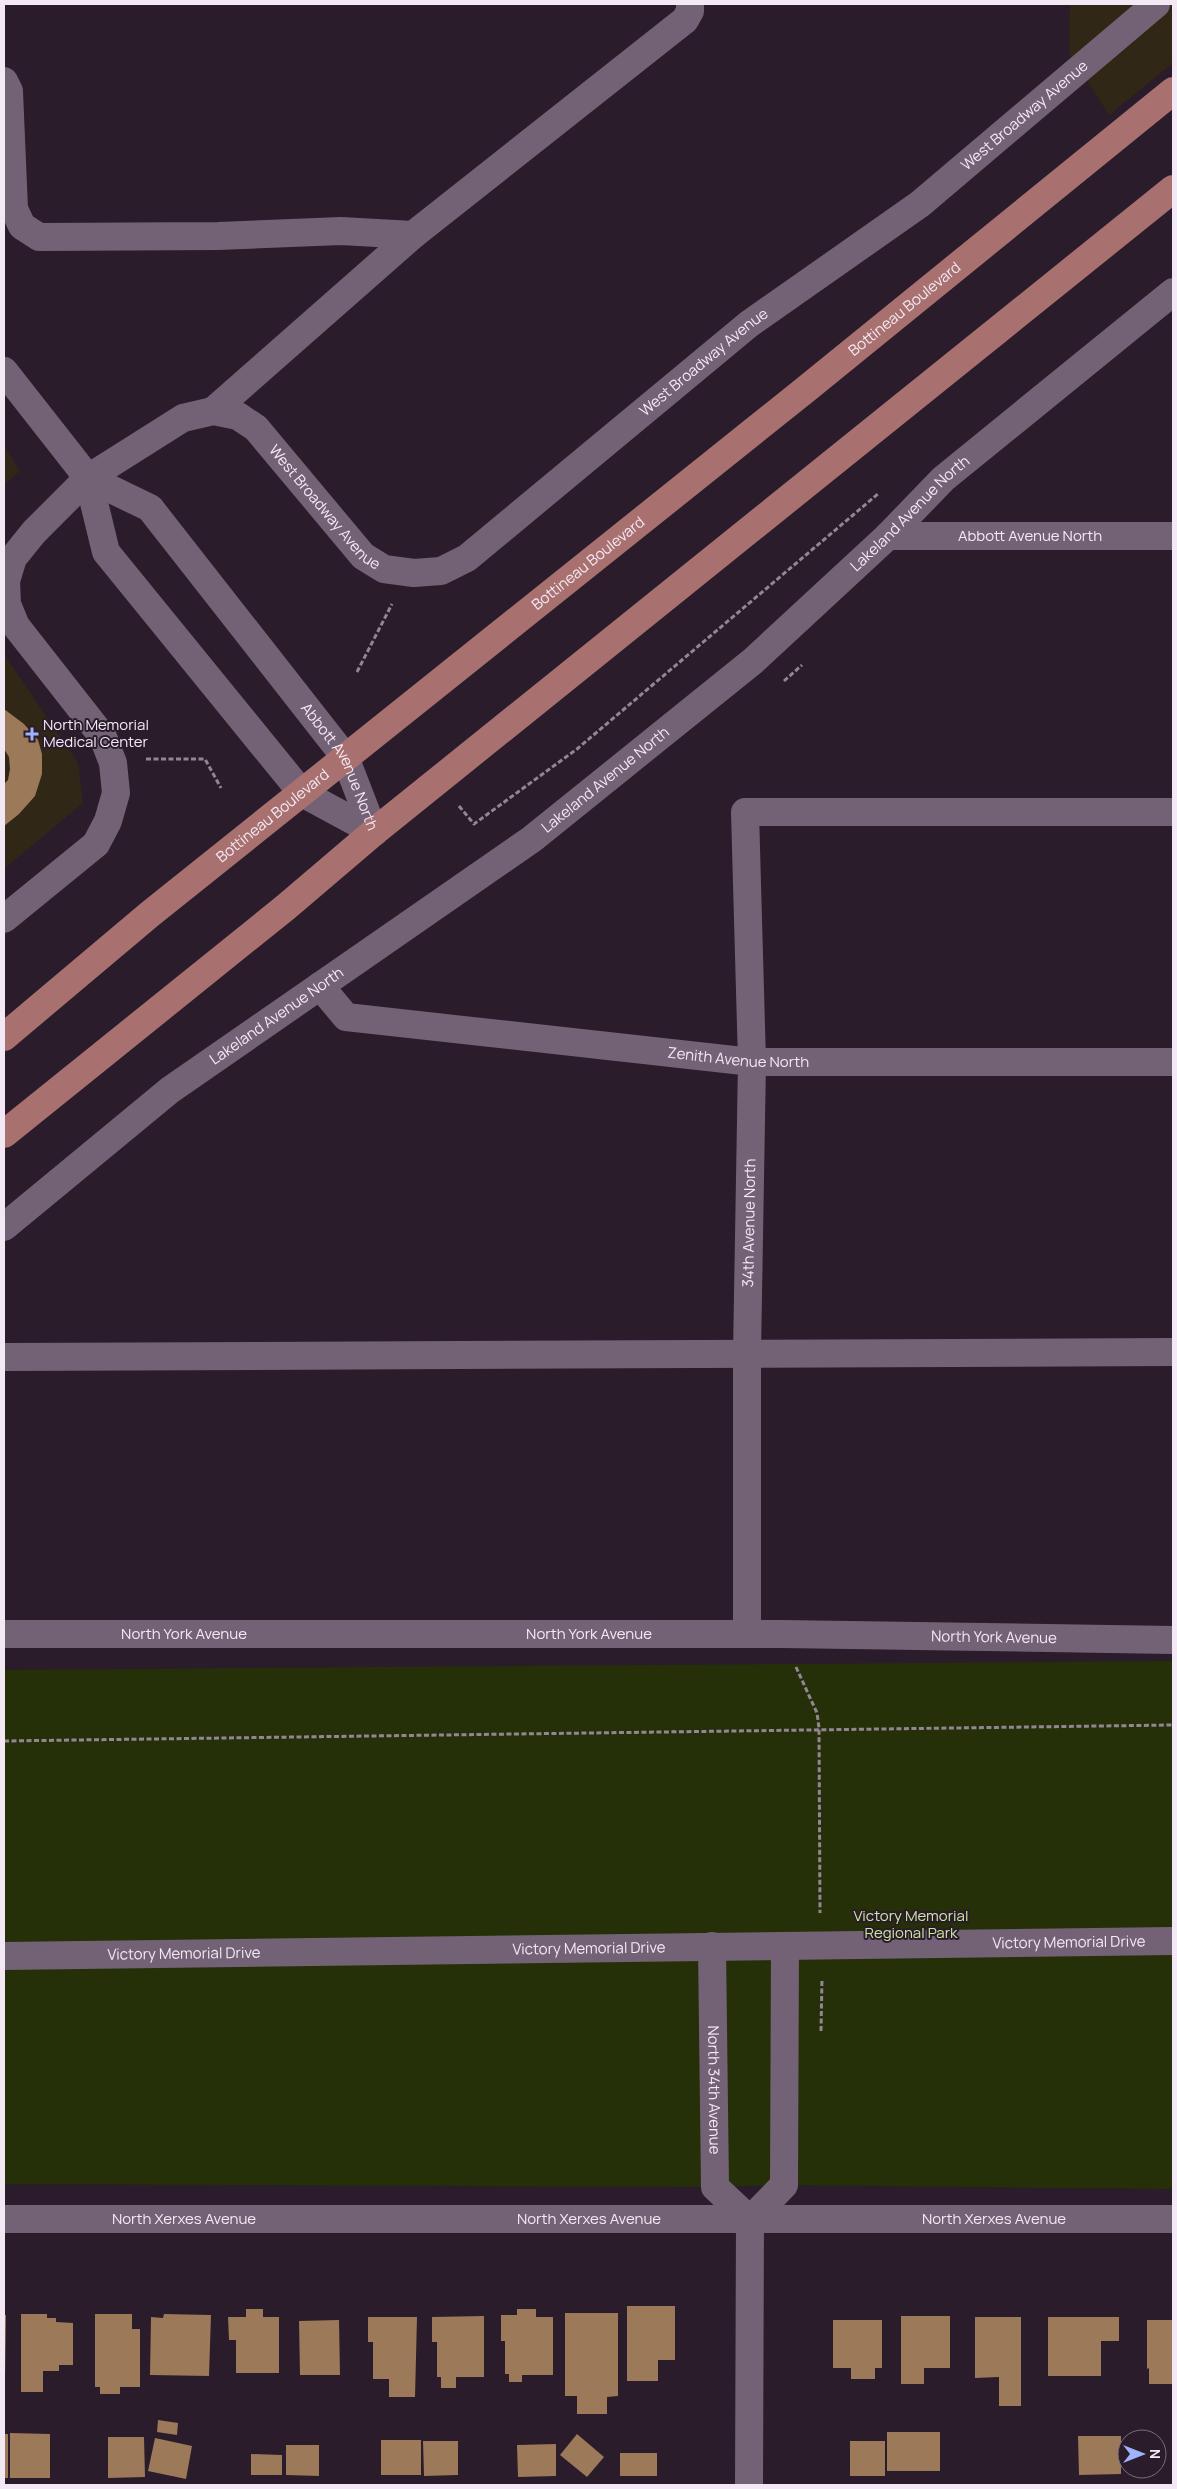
<svg xmlns="http://www.w3.org/2000/svg" width="1177" height="2489" font-family="Manrope,sans-serif">
<style>
.medical{fill:#312717}
.green{fill:#253009}
.building{fill:#9c7958}
.lines{fill:none;stroke-linecap:round;stroke-linejoin:round}
.path{stroke:#928693;stroke-width:3;stroke-dasharray:5 2.5;stroke-linecap:butt}
.minor{stroke:#736275;stroke-width:28}
.major{stroke:#a87170;stroke-width:28}
.poi-dot{fill:#9fb3fd;stroke:#2a1c2b;stroke-width:2}
.labels{text-anchor:middle;stroke-width:4;stroke-linejoin:round;paint-order:stroke}
.street-label{font-size:15px;fill:#f3e9f4;stroke:#2a1c2b}
.poi-label{font-size:15px;fill:#f3e9f4;stroke:#2a1c2b;text-anchor:start}
.park-label{font-size:15px;fill:#cce6a0;stroke:#2a1c2b}
</style>
<rect width="100%" height="100%" fill="#2a1c2b"/>
<path class="medical" d="M1070 4H1173V63L1109 115 1069 53Z
M4 446 20 471 4 485Z
M4 654 78 763 83 803 4 869Z"/>
<path class="green" d="M1173 1661V2189L784 2185 715 2187 4 2184V1670Z"/>
<path class="building" d="M4 709 24 724 38 740 42 754V774L35 796 19 814 4 826V784L8 780 10 769 9 757 4 749Z
M627 2306H675V2360H658V2381H627Z
M246 2309H263V2317H279V2373H236V2340H229L228 2317H246Z
M517 2309H536V2317H553V2375H522V2382H509V2374H505V2341H501V2315H517Z
M565 2313H618V2396L607 2397V2414H577V2396H565Z
M21 2314H47V2318H56V2322L73 2323V2365H59V2371H43V2392H21Z
M95 2314H132V2329H140V2387H120V2394H100V2387H95Z
M164 2314 211 2315 209 2376 150 2375 151 2317 163 2318Z
M4 2315H6L5 2376H4Z
M484 2316V2377H456V2388H441V2377H437V2342H432V2317Z
M901 2316H950V2368H924V2384H901Z
M368 2317H417L415 2397H389V2379H373V2342H368Z
M975 2317H1021V2406H999V2377L975 2378Z
M1048 2317H1119V2341H1101V2376H1048Z
M339 2320 340 2375H300L299 2321Z
M833 2320H882V2368H875V2379H851V2368H833Z
M1147 2320H1173V2384H1149V2368L1147 2369Z
M158 2420 178 2423 177 2435 157 2432Z
M887 2432H940V2471H887Z
M10 2433 50 2434V2478H10Z
M4 2434H8V2478H4Z
M577 2434 604 2457 587 2477 560 2455Z
M1078 2436H1121V2474L1079 2475Z
M108 2437H144L145 2477 108 2478Z
M155 2438 192 2446 186 2479 148 2471Z
M381 2440H421V2475H381Z
M423 2441H458V2475L424 2476Z
M850 2441H885V2476H850Z
M556 2444V2476L518 2477 517 2445Z
M286 2445H319V2476L286 2475Z
M620 2453H657V2476H620Z
M251 2454 282 2455V2475H251Z"/>
<g class="lines">
<path class="path" d="M357 672 392 604
M784 681 802 665
M146 759H205L221 788
M459 806 474 824 577 749 879 493
M796 1667 817 1713 819 1728 820 1913
M4 1741 1173 1725
M821 2031 822 1979"/>
<g class="minor">
<path d="M4 81 9 91 14 209 22 226 39 237 218 236 341 231 413 235"/>
<path d="M4 371 88 478 106 552 302 793 374 832"/>
<path d="M213 411 413 235 685 20 690 11V4"/>
<path id="s1" d="M88 478 150 508 345 757 374 832"/>
<path id="s2" d="M888 536H1173"/>
<path id="s3" d="M4 919 96 844 108 821 116 793 113 763 103 737 16 626 7 604 6 581 13 558 34 532 88 478 183 418 213 411 238 416 256 428 363 556 384 569 414 573 441 571 467 558 749 324 920 204 1156 4"/>
<path id="s4" d="M320 986 346 1017 752 1062H1173"/>
<path id="s5" d="M4 1227 170 1090 532 839 753 661 888 536 943 479 1173 292"/>
<path d="M4 1357 1173 1352"/>
<path id="s6" d="M4 1634H782L1173 1640"/>
<path id="s7" d="M747 1634V1353L752 1062 745 812H1173"/>
<path id="s8" d="M712 1946 715 2187 750 2220"/>
<path id="s9" d="M4 1956 1173 1941"/>
<path id="s10" d="M4 2219H1173"/>
<path d="M749 2485 750 2220 784 2185 785 1946"/>
</g>
<g class="major">
<path id="s11" d="M4 1037 150 914 805 390 1173 91"/>
<path d="M4 1134 286 907 374 832 1173 189"/>
</g>
</g>
<path class="poi-dot" d="M29.5 726.5h5v5h5v5h-5v5h-5v-5h-5v-5h5z"/>
<g class="labels">
<g class="street-label">
<text dy="5" stroke="none"><textPath href="#s3" startOffset="1734">West Broadway Avenue</textPath></text>
<text dy="5" stroke="none"><textPath href="#s11" startOffset="1158">Bottineau Boulevard</textPath></text>
<text dy="5" stroke="none"><textPath href="#s3" startOffset="1329">West Broadway Avenue</textPath></text>
<text dy="5" stroke="none"><textPath href="#s3" startOffset="849">West Broadway Avenue</textPath></text>
<text dy="5" stroke="none"><textPath href="#s5" startOffset="1155">Lakeland Avenue North</textPath></text>
<text dy="5" stroke="none"><textPath href="#s2" startOffset="142">Abbott Avenue North</textPath></text>
<text dy="5" stroke="none"><textPath href="#s11" startOffset="752">Bottineau Boulevard</textPath></text>
<text dy="5" stroke="none"><textPath href="#s1" startOffset="391">Abbott Avenue North</textPath></text>
<text dy="5" stroke="none"><textPath href="#s5" startOffset="750">Lakeland Avenue North</textPath></text>
<text dy="5" stroke="none"><textPath href="#s11" startOffset="348">Bottineau Boulevard</textPath></text>
<text dy="5" stroke="none"><textPath href="#s5" startOffset="345">Lakeland Avenue North</textPath></text>
<text dy="5" stroke="none"><textPath href="#s4" startOffset="435">Zenith Avenue North</textPath></text>
<text dy="5" stroke="none"><textPath href="#s7" startOffset="411">34th Avenue North</textPath></text>
<text dy="5" stroke="none"><textPath href="#s6" startOffset="180">North York Avenue</textPath></text>
<text dy="5" stroke="none"><textPath href="#s6" startOffset="585">North York Avenue</textPath></text>
<text dy="5" stroke="none"><textPath href="#s6" startOffset="990">North York Avenue</textPath></text>
<text dy="5" stroke="none"><textPath href="#s9" startOffset="1065">Victory Memorial Drive</textPath></text>
<text dy="5" stroke="none"><textPath href="#s9" startOffset="585">Victory Memorial Drive</textPath></text>
<text dy="5" stroke="none"><textPath href="#s9" startOffset="180">Victory Memorial Drive</textPath></text>
<text dy="5" stroke="none"><textPath href="#s8" startOffset="144">North 34th Avenue</textPath></text>
<text dy="5" stroke="none"><textPath href="#s10" startOffset="180">North Xerxes Avenue</textPath></text>
<text dy="5" stroke="none"><textPath href="#s10" startOffset="585">North Xerxes Avenue</textPath></text>
<text dy="5" stroke="none"><textPath href="#s10" startOffset="990">North Xerxes Avenue</textPath></text>
</g>
<g class="poi-label">
<text x="43" y="730">North Memorial<tspan x="43" dy="17">Medical Center</tspan></text>
</g>
<g class="park-label">
<text x="911" y="1921">Victory Memorial<tspan x="911" dy="17">Regional Park</tspan></text>
</g>
</g>
<rect width="1177" height="2489" fill="none" stroke="#f3e9f4" stroke-width="10"/>
<g transform="translate(1142 2454) rotate(90)"><circle r="24" fill="#2a1c2b" stroke="#7a6e7b"/>
<path d="M0-4L9 19L0 12L-9 19Z" fill="#9fb3fd"/>
<text y="-8" font-size="14" font-weight="bold" text-anchor="middle" fill="#f3e9f4">N</text>
</g>
</svg>
